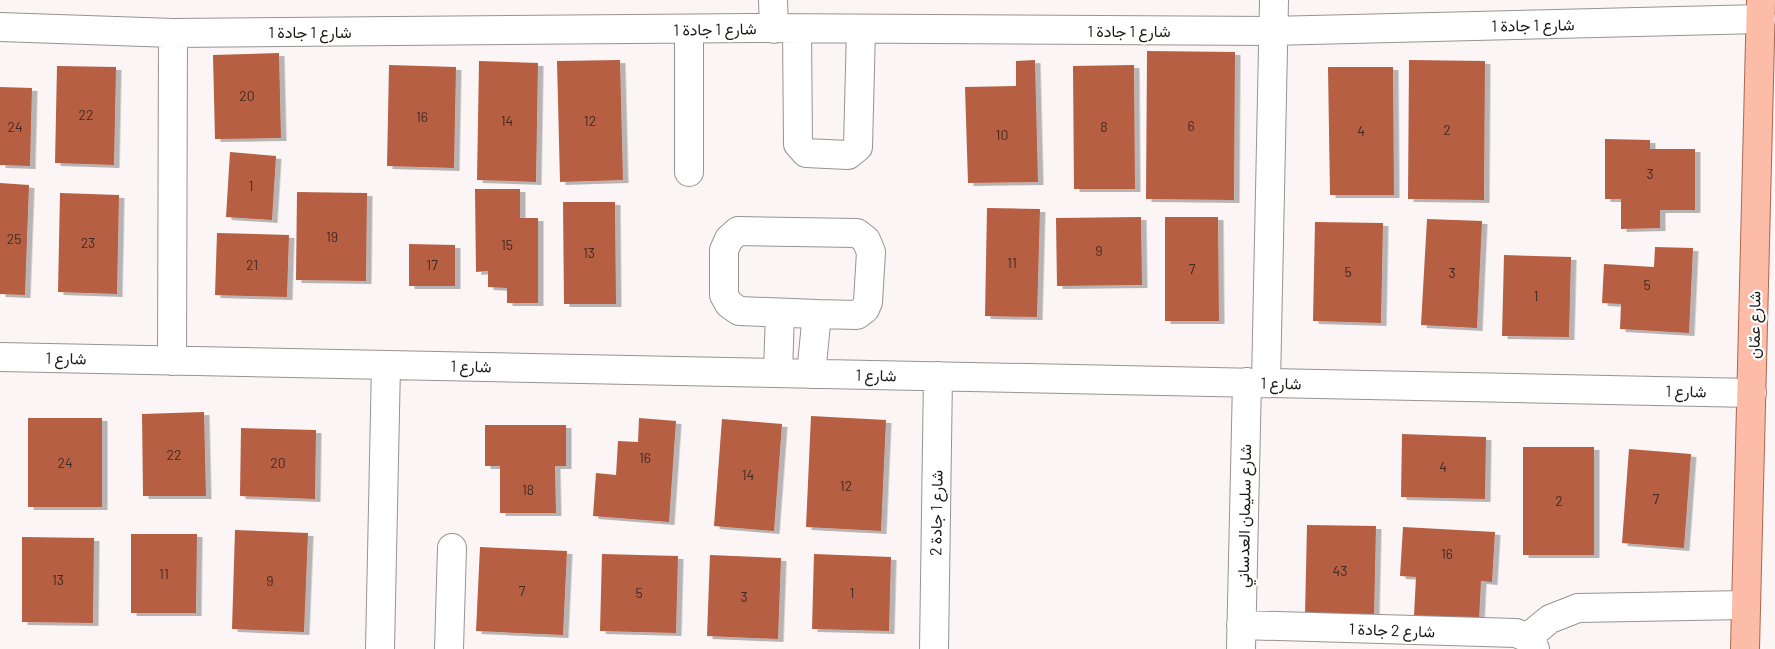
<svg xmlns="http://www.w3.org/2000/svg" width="1775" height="649" font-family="Barlow,Vazirmatn,sans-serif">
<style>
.building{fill:#b65e43;filter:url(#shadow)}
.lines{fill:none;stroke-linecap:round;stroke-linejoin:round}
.minor-casing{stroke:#979392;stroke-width:30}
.major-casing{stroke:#ac664f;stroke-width:30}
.minor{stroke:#fff;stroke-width:28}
.major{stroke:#fcbca7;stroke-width:28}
.labels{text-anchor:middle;stroke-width:4.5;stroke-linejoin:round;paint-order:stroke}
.number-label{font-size:14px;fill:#412a23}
.street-label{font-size:16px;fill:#1a1918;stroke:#fff}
</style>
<defs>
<filter id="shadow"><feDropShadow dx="5.5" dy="3" stdDeviation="0" flood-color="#0004"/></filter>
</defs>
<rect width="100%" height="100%" fill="#fbf6f5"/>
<path class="building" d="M1147 51 1235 52 1234 200 1146 199Z
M279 53 281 138 215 139 213 55Z
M620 60 623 180 560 182 557 61Z
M1035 60 1038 182 968 183 965 87 1016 86V61Z
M1409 60 1485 61 1484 200 1408 199Z
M479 61 538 63 536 182 477 180Z
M389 65 456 67 454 168 387 166Z
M1134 65 1135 189H1074L1073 66Z
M57 66 116 67 114 165 55 163Z
M1328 67H1393L1394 195H1330Z
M0 87 32 88 30 166 0 165Z
M1605 139 1650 140V149H1695V210H1660V228L1621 229V199H1605Z
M230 152 276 156 272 220 226 217Z
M0 183 29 185 25 295 0 294Z
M475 189H520V218H538V303H507V288L488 287V271L476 272Z
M297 192 367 193 366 281 296 280Z
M60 193 119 195 117 294 58 292Z
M563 202H615L616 304H564Z
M987 208 1040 209 1037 317 985 316Z
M1141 217 1142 285 1057 286 1056 218Z
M1165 217H1218L1219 321H1165Z
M1427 219 1482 221 1477 328 1421 325Z
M1315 222 1383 223 1381 323 1313 321Z
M217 233 289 235 287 297 215 295Z
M409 244 455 245V286H409Z
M1655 247 1693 248 1689 333 1620 329 1621 304 1602 303 1604 264 1654 267Z
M1504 255 1571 257 1569 337 1502 336Z
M204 412 206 496H143L142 414Z
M811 416 886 420 881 531 806 527Z
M28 418H102V507H28Z
M639 418 676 421 669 522 593 516 596 473 616 475 618 441 638 442Z
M722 419 782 424 774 531 714 526Z
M485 425H566V466H555L556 513H500V466H485Z
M241 428 316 430 315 499 240 496Z
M1402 434 1486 437 1485 499 1401 497Z
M1523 447H1594V555H1523Z
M1629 449 1691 454 1684 548 1622 543Z
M1307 525 1376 526 1374 617 1305 616Z
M1403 527 1495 532 1492 582 1481 581 1479 621 1414 616 1416 577 1400 576Z
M235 530 308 533 304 632 232 629Z
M131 534H197L196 613H131Z
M22 537 94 538 93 623 22 622Z
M480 547 567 551 563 635 476 631Z
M602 554 678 556 676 633 600 631Z
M814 554 891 557 889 631 812 629Z
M710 555 781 558 778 639 707 636Z"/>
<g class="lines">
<defs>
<path id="minor" d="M773 0 774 29
M0 27 173 33
M797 29 798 144 806 153 848 155 858 147 861 29
M689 172V29
M0 357 1752 393
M172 361 173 33 753 28 1270 31 1761 19
M778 373 780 313
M811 374 817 314 857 315 865 309 868 302 871 252 866 240 857 233 738 231 729 239 724 250V295L729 304 739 311 817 314
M1266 383 1274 0
M1241 625 1516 633C1526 637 1532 639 1535 649
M1528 637 1550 619 1578 608 1746 605
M380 649 386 365
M449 649 452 548
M934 649 938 376
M1241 649 1247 382"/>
<path id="major" d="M1745 649 1761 0"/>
</defs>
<use href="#minor" class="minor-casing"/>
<use href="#major" class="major-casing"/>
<use href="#minor" class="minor"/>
<use href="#major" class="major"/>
</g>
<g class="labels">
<g class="number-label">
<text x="247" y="101">20</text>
<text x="86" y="120">22</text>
<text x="422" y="122">16</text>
<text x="507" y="126">14</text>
<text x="590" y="126">12</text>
<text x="1191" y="131">6</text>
<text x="15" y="132">24</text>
<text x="1104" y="132">8</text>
<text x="1447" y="135">2</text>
<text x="1361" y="136">4</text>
<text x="1002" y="140">10</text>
<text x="1650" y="179">3</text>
<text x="251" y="191">1</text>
<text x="332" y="242">19</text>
<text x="14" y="244">25</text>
<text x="88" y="248">23</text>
<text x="507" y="250">15</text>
<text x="1099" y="256">9</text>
<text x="589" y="258">13</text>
<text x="1012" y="268">11</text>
<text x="252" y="270">21</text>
<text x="432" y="270">17</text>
<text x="1192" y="274">7</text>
<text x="1348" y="277">5</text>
<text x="1452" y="278">3</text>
<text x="1647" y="290">5</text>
<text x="1536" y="301">1</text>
<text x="174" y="460">22</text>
<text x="645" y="463">16</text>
<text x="65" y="468">24</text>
<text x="278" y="468">20</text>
<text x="1443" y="472">4</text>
<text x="748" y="480">14</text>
<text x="846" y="491">12</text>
<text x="528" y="495">18</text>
<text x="1656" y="504">7</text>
<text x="1559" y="506">2</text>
<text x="1447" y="559">16</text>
<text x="1340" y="576">43</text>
<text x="164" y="579">11</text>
<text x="58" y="585">13</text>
<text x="270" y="586">9</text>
<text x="522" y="596">7</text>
<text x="639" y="598">5</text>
<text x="852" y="598">1</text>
<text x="744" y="602">3</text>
</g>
<g class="street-label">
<text transform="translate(1533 25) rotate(-1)" y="6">شارع 1 جادة 1</text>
<text transform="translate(715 29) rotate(-1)" y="6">شارع 1 جادة 1</text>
<text x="1129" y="37">شارع 1 جادة 1</text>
<text x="310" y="38">شارع 1 جادة 1</text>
<text transform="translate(1754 325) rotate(-89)" y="6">شارع عمّان</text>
<text transform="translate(66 358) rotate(1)" y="6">شارع 1</text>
<text transform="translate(471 366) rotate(1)" y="6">شارع 1</text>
<text transform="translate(876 375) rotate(1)" y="6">شارع 1</text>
<text transform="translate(1281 383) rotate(1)" y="6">شارع 1</text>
<text transform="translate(1686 391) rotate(1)" y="6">شارع 1</text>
<text transform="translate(936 513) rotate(-89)" y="6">شارع 1 جادة 2</text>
<text transform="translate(1244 516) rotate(-89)" y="6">شارع سليمان العدساني</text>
<text transform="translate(1392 630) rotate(2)" y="6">شارع 2 جادة 1</text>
</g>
</g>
</svg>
